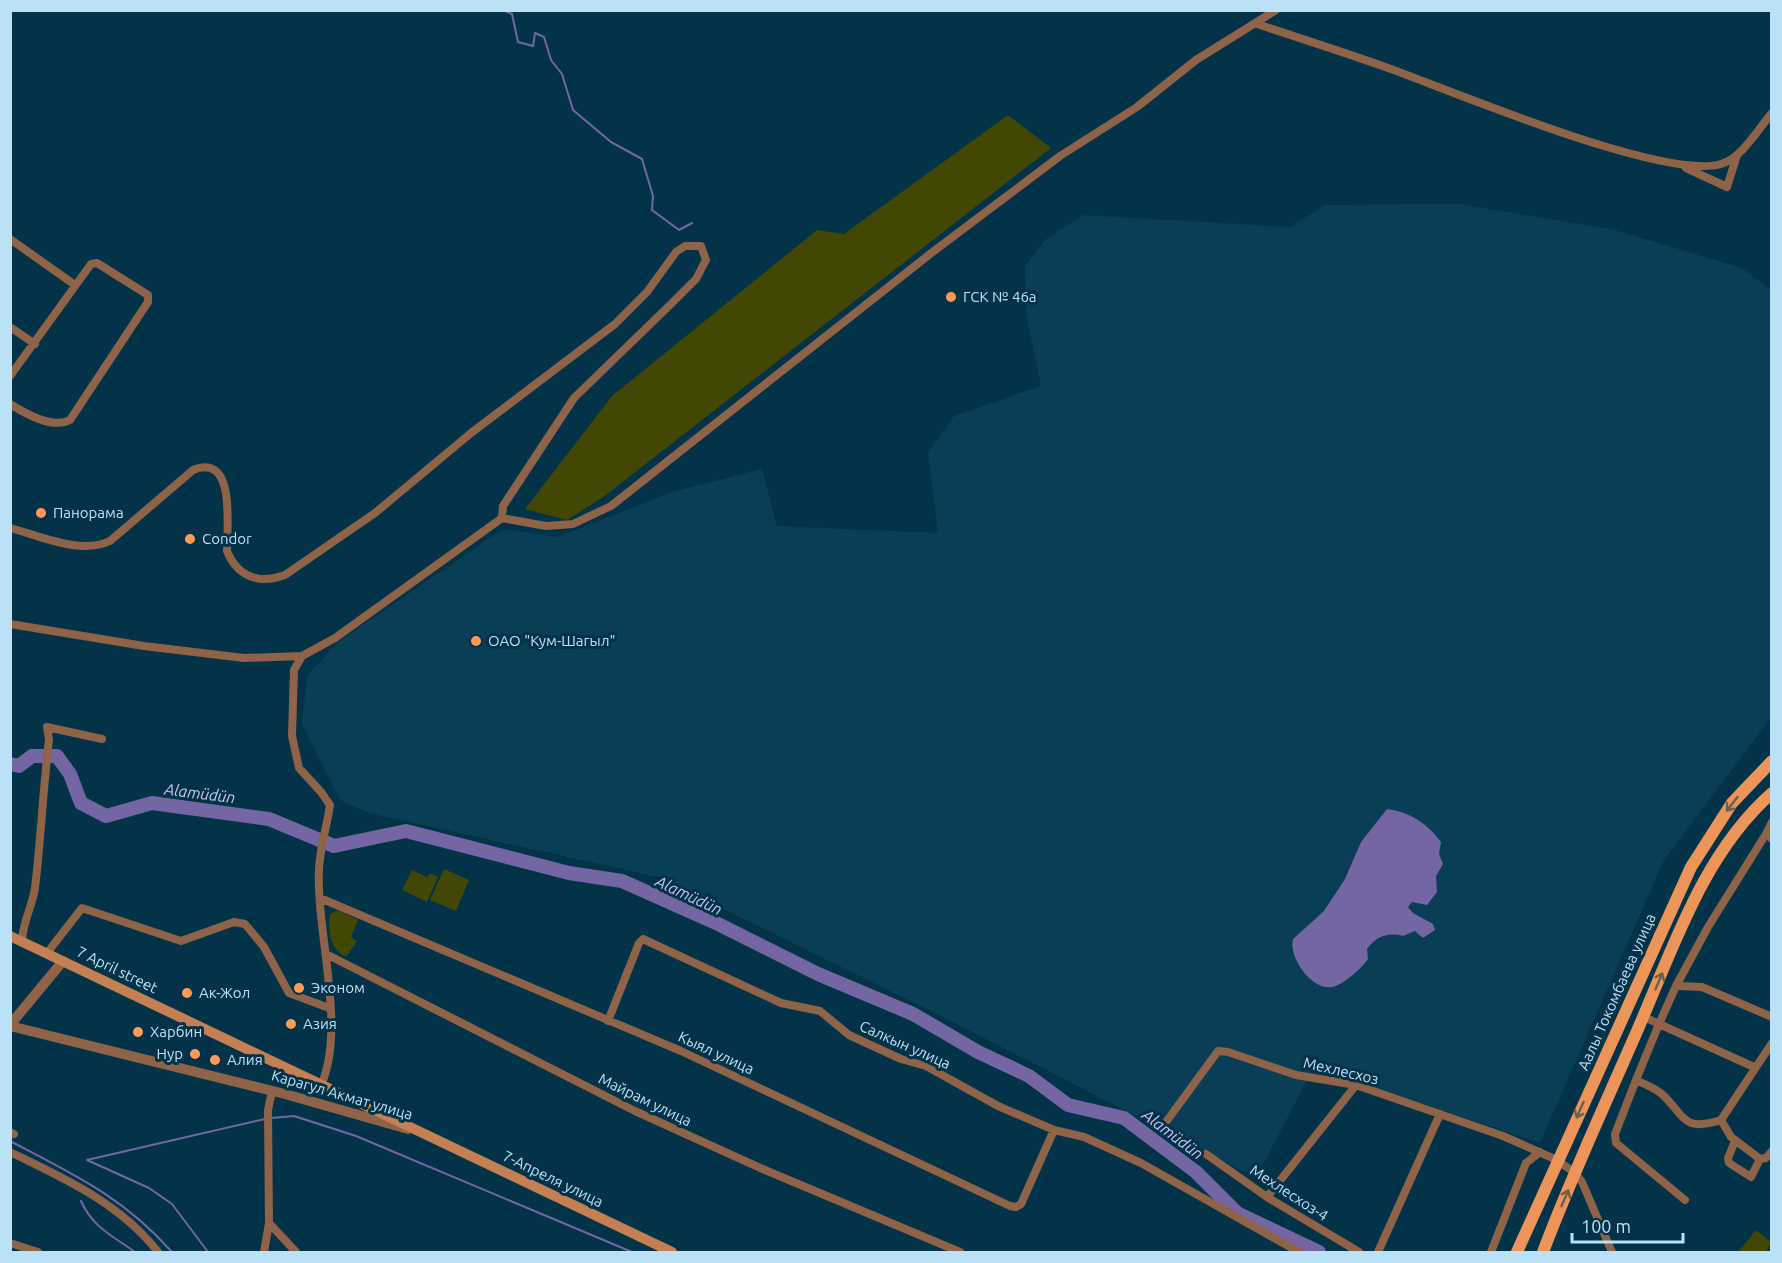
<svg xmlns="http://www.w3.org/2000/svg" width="1782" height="1263" font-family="Ubuntu,sans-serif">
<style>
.built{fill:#093e56}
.green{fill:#424704}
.water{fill:#7466a3}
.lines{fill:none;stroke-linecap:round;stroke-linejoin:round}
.stream{stroke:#7466a3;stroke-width:2}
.river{stroke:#7466a3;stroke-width:14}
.minor{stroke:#8e6347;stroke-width:8}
.tertiary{stroke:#8e6347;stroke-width:10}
.secondary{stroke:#c48052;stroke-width:10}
.primary{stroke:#ed9559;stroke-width:12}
.oneway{stroke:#6c5f50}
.poi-dot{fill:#fe9c57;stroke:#033348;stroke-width:2}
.labels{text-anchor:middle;stroke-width:6;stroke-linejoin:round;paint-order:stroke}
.poi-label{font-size:15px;fill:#bbe1f7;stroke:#033348;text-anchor:start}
.street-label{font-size:15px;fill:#bbe1f7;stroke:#033348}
.water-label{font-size:16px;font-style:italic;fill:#ccc2f7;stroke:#033348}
</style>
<rect width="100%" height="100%" fill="#033348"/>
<path class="built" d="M1459 204 1615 230 1742 268 1771 290V718L1664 860 1540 1143 1314 1067 1256 1178 945 1018 658 877 369 813 340 800 302 725 307 676 338 642 503 529 558 537 671 492 762 469 777 526 938 533 928 452 954 416 1041 386 1026 313 1025 266 1046 239 1083 215 1290 227 1325 205Z"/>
<path class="green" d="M1008 115 1051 148 602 498 567 520 525 509 612 396 817 230 844 234Z
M444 869 469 880 456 911 430 900Z
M412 870 427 877 430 873 438 877 427 902 402 890Z
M338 910 358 920 351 937 357 941 346 957C329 948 328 932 330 914Z
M1756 1230 1771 1242 1766 1252H1738Z"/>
<path class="water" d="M1387 809C1410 812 1427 823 1441 842L1439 854 1443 864 1436 876 1437 892 1427 905 1412 902 1408 907 1413 913 1433 924 1435 930 1423 938 1415 931 1403 936C1387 932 1377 936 1367 949L1368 959C1361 969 1343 985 1332 987 1312 991 1288 957 1293 939L1324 911 1345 879 1361 842Z"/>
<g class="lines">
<path class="stream" d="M503 10 512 14 518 42 533 46 535 33 544 37 551 60 562 74 573 110 611 142 642 159 653 196 652 210 679 230 692 223
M271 1118 294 1116 356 1136 632 1252
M10 1141C75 1175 123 1197 172 1252
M87 1160 265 1119
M87 1160 149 1188 172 1204 208 1252
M81 1201C93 1228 113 1236 135 1252"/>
<path class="river" d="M10 764 19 766 32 756H57L70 774 81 803 106 816 152 803 269 819 334 846 406 831 569 873 622 881 714 922 818 974 913 1014 978 1052 1029 1076 1068 1105 1124 1118 1196 1172 1237 1213 1319 1252"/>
<path class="minor" d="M1257 24C1302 39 1347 53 1391 69 1454 92 1665 181 1721 164 1742 158 1758 129 1772 113
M1686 168 1727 187 1737 155
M10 239 75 285
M10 327 35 344
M10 376 91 264 97 263 148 295V302L70 420C52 429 26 414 10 404
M10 528C41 536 80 555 110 541L193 470C236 452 227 526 227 551 238 578 260 584 285 575L375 513 471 433 615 324 647 292 676 252 685 246H701L706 260 696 279 672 303 574 398 503 506 502 518
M10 624 144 646 244 658 302 656
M1772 822 1766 834 1772 839
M320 898 681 1051 1010 1206 1016 1207 1021 1204 1054 1130
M22 941C23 920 32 908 35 888 41 839 43 789 49 740L47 727 102 739
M47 953 82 908 181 941 234 922 245 924 264 947 289 993 329 1008
M326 954 635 1111 765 1170 960 1252
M1676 986 1708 927 1766 834
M1644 1017 1659 1024 1636 1080C1646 1085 1658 1089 1665 1097 1687 1120 1685 1131 1721 1120
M608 1021 639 943 643 939 781 1003 820 1011 849 1035 901 1059 926 1066 998 1106 1054 1130 1084 1137 1141 1163 1299 1252
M1772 1043 1721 1120 1731 1137 1760 1159 1766 1158 1772 1151
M1754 1067 1659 1024 1676 986H1679L1702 987 1772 1017
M1636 1080 1615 1134 1616 1143 1685 1200
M322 1083C346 1025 316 932 319 869 320 848 327 826 330 805L321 792 299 768 292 736 294 670 302 656 335 638 502 518 546 526 573 524 611 506 930 254 1060 156 1137 107 1196 60 1276 10
M272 1091 268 1110 269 1223 296 1252
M1166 1122 1218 1051 1228 1052 1296 1075 1356 1085 1503 1136 1557 1160 1575 1173 1582 1182 1612 1252
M10 1132 14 1134
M1735 1141 1728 1158 1729 1163 1751 1177 1760 1159
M10 1152C64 1178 121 1204 158 1252
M1206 1154 1267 1197 1359 1252
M1267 1197 1356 1085
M10 1243 38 1252
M264 1252 269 1223
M1378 1252 1440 1114
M1491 1252 1526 1163 1540 1152"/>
<path class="tertiary" d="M10 1025 63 961
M10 1026 285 1094 408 1129"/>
<path class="secondary" d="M10 936 672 1252"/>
<path class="primary" d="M1517 1252 1691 867 1732 803 1772 761
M1543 1252C1570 1180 1603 1109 1634 1038 1671 955 1701 855 1772 793"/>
</g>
<defs><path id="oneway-shaft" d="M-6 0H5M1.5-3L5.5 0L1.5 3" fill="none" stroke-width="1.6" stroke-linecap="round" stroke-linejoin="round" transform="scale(1.5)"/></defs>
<g class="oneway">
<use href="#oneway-shaft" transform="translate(1732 804) rotate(128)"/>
<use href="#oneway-shaft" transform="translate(1659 981) rotate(-67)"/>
<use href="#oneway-shaft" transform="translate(1580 1110) rotate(114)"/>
<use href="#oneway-shaft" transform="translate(1565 1198) rotate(-67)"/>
</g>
<g class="poi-dot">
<circle cx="951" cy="297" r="6"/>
<circle cx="41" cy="513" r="6"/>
<circle cx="190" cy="539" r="6"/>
<circle cx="476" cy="641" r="6"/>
<circle cx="299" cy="988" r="6"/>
<circle cx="187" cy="993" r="6"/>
<circle cx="291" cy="1024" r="6"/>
<circle cx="138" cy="1032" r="6"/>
<circle cx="195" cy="1054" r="6"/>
<circle cx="215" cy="1060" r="6"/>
</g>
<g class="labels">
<g class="poi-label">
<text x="963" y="302">ГСК № 46а</text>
<text x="53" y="518">Панорама</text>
<text x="202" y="544">Condor</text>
<text x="488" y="646">ОАО "Кум-Шагыл"</text>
<text x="311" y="993">Эконом</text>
<text x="199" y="998">Ак-Жол</text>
<text x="303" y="1029">Азия</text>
<text x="150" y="1037">Харбин</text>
<text x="183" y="1059" text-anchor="end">Нур</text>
<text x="227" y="1065">Алия</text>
</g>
<g class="street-label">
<text transform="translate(117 970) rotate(26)" y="5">7 April street</text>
<text transform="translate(1617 992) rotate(-66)" y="5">Аалы Токомбаева улица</text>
<text transform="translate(905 1045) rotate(24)" y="5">Салкын улица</text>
<text transform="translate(716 1053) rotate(25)" y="5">Кыял улица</text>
<text transform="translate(1341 1071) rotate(13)" y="5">Мехлесхоз</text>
<text transform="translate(342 1095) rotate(16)" y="5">Карагул Акмат улица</text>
<text transform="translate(645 1100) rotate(26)" y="5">Майрам улица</text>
<text transform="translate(553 1179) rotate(26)" y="5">7-Апреля улица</text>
<text transform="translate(1289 1193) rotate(33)" y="5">Мехлесхоз-4</text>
</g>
<g class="water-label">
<text transform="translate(200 793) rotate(7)" y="6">Alamüdün</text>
<text transform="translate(689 895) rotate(25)" y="6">Alamüdün</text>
<text transform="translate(1173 1134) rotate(37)" y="6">Alamüdün</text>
</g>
</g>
<rect width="1782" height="1263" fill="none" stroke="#bbe1f7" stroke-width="24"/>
<path d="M1572 1233v9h111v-9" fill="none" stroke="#bbe1f7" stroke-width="3"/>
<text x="1581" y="1233" font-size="18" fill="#bbe1f7" stroke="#033348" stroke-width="4.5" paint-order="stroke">100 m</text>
</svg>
